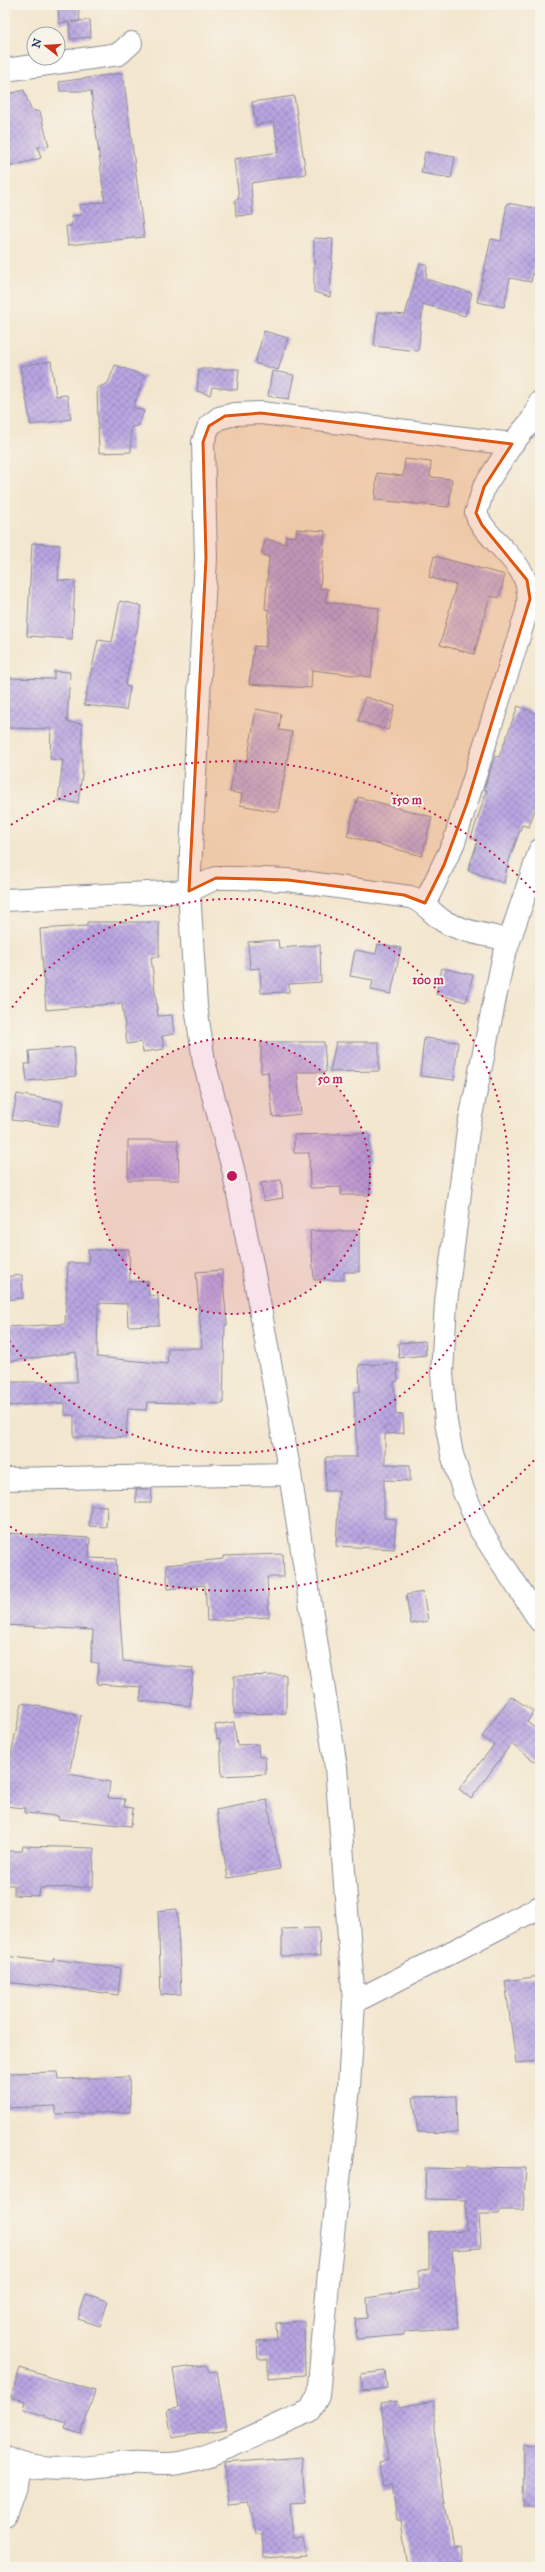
<svg xmlns="http://www.w3.org/2000/svg" width="545" height="2572" font-family="'IM FELL Great Primer',serif">
<style>
.building{fill:url(#building-cross-hatch)}
.lines{fill:none;stroke-linecap:round;stroke-linejoin:round}
.minor-casing{stroke:#878a96;stroke-width:24}
.minor{stroke:#fff;stroke-width:22}
.marked{fill:#de5710;fill-opacity:0.2;stroke:#de5710;stroke-width:3;stroke-linejoin:round}
.ring{fill:none;stroke:#c2185b;stroke-width:2;stroke-dasharray:2 4}
.centre{fill:#c2185b;stroke:#f7f3e8;stroke-width:2}
.ring-label{font-size:12px;text-anchor:middle;font-weight:bold;fill:#c2185b;stroke:#f7f3e8;stroke-width:4;stroke-linejoin:round;paint-order:stroke}
</style>
<defs>
<pattern id="building-cross-hatch" width="8" height="8" patternUnits="userSpaceOnUse"><rect width="8" height="8" fill="#b9a6e2"/><path d="M0 0l8 8M0 8l8-8" fill="none" stroke="#9688ba"/></pattern>
</defs>
<rect width="100%" height="100%" fill="#f7f3e8"/>
<filter id="ink" filterUnits="userSpaceOnUse"><feTurbulence type="fractalNoise" baseFrequency=".025" numOctaves="2"/><feDisplacementMap in="SourceGraphic" scale="8" xChannelSelector="R" yChannelSelector="G"/><feConvolveMatrix kernelMatrix="1 2 1 2 8 2 1 2 1" color-interpolation-filters="sRGB"/></filter>
<filter id="wash" filterUnits="userSpaceOnUse"><feTurbulence type="fractalNoise" baseFrequency=".012" numOctaves="4" result="noise"/><feDisplacementMap in="SourceGraphic" scale="16" xChannelSelector="R" yChannelSelector="G"/><feGaussianBlur stdDeviation="0.9" result="paint"/><feColorMatrix in="noise" values="0 0 0 0 0 0 0 0 0 0 0 0 0 0 0 0 0 1.4 0 .05"/><feComposite in="paint" operator="in"/></filter>
<g filter="url(#wash)">
<rect width="100%" height="100%" fill="#f3e6ce"/>
<g id="blocks">
<path class="building" d="M58 5H78L80 21 71 22 90 20 91 37 70 39 69 22 59 23Z
M123 73 144 237 68 245 66 226H72L71 216 81 215 79 205 105 202 91 91H60L59 82Z
M24 90 31 110 40 112 49 146 38 147 41 158 5 168V95Z
M294 96 306 174 251 183 253 215 236 216 235 200 239 199 234 159 279 152 274 122 256 125 252 102Z
M425 152 455 157 451 178 421 173Z
M507 203 540 209V238L531 282 510 278 504 307 477 302 491 239 501 241Z
M314 238 333 239 330 297 314 292Z
M420 263 427 265 426 279 472 293 465 316 423 304 418 351 374 346 378 312 405 315Z
M264 331 288 338 278 370 255 363Z
M51 361 56 396 67 395 71 419 31 425 20 366Z
M115 365 145 376 133 407 144 411 138 426 131 427V452L99 453 97 388 108 383Z
M199 369H239L237 390 212 387 210 395 197 391Z
M272 371 294 375 289 399 268 396Z
M405 459 431 462 430 477 452 479 449 507 375 500 377 473 403 476Z
M297 529 325 531 320 588 328 589 325 602 379 608 371 677 312 670 311 688 249 684 254 646 266 647 269 610 265 609 269 557 261 554 266 539 285 544 286 536 296 537Z
M32 543 60 545 58 580 75 581 72 639 27 636Z
M434 556 505 575 499 598 490 596 474 654 440 645 456 585 429 577Z
M120 601 142 606 125 686 130 687 126 710 84 705 98 640 112 642Z
M54 671 70 672 67 722 82 724V775L78 803 58 801 63 760 50 759 51 729 8 728 9 678 54 679Z
M365 697 395 706 388 730 358 721Z
M518 706 540 715V760L533 779 540 781V795L529 827 522 825 507 866 504 883 468 870 478 840 471 838 487 790 484 789 495 756 499 757Z
M256 709 281 714 279 730 292 732 278 812 240 805 242 794 230 792 236 760 247 762Z
M358 797 432 817 422 856 347 836Z
M87 922H159V957H151L158 1016 172 1015 174 1034 162 1036 164 1049 143 1052 141 1042 127 1044 122 1003 46 1010 40 929 87 926Z
M278 940 279 948 320 945 321 982 289 984V992L261 993 260 968 250 969 248 942Z
M378 944 401 948 391 994 371 990 373 980 350 976 355 950 376 954Z
M442 968 473 975 466 1002 436 994Z
M424 1038 458 1042 454 1080 420 1076Z
M261 1042H324L326 1072H297L301 1114 273 1117 268 1072 261 1073Z
M336 1042H379V1071L330 1072Z
M74 1047 76 1076 27 1081 25 1064H30L29 1051Z
M17 1094 63 1102 58 1126 12 1120Z
M369 1133 370 1195H341V1187L310 1188 309 1153H294V1135Z
M128 1140H178L179 1180H128Z
M281 1180 283 1198 264 1201 261 1183Z
M310 1231H359V1272H344V1280H314Z
M129 1249 130 1282 148 1281 149 1296 158 1295 159 1325 128 1326 127 1304 98 1303 97 1357 167 1364 168 1348H202L196 1272 222 1270 227 1325H225L223 1404 147 1402 146 1410 128 1409 126 1437H74V1415H65V1403L5 1406V1382H77L76 1352 5 1362V1327L65 1324 68 1263H89L88 1250Z
M22 1275 23 1298 5 1300V1277Z
M425 1341 426 1355 399 1358 398 1343Z
M397 1363 398 1381 394 1382 396 1415 403 1414 404 1433 385 1434V1464L410 1465V1481L384 1480V1518L396 1519 394 1549 336 1546 339 1491H325L326 1457H357L354 1392 360 1391 359 1365Z
M136 1489H152L151 1503H136Z
M91 1505 107 1506 106 1527 89 1526Z
M6 1533 90 1538 89 1558 116 1559 123 1661 193 1668 190 1706 140 1701 142 1687 97 1684 99 1663 91 1662 93 1630 5 1625Z
M283 1554 284 1577H267L269 1617 207 1621 205 1585 168 1589 166 1565 223 1559V1556Z
M423 1592 428 1621 411 1624 406 1595Z
M286 1675V1713L234 1714V1676Z
M511 1696 534 1712 527 1722 540 1732V1765L511 1744 471 1799 459 1789 494 1745 482 1737Z
M22 1703 81 1715 69 1774 110 1782 108 1798 125 1799 124 1807 133 1808 131 1826 58 1819V1816L25 1813V1808L5 1806V1769H8Z
M234 1722 237 1745 258 1744 259 1757H265L266 1774 222 1776 220 1739H217L215 1725Z
M267 1800 280 1869 228 1878 216 1810Z
M23 1846 94 1848 93 1887 40 1888 39 1896 14 1895V1885H5V1851H22Z
M177 1909 181 1994 161 1995 158 1911Z
M319 1928 320 1956H282V1929Z
M5 1956 53 1962V1959L121 1968 118 1995 40 1984V1986L5 1982Z
M540 1976V2061L516 2063 505 1981Z
M58 2072 59 2079 129 2077 130 2112 56 2114V2106L5 2108V2073Z
M456 2096 457 2133 418 2132 413 2097Z
M466 2167 526 2168 523 2210H501L499 2214H479L481 2248 452 2250 458 2328 404 2331V2335L357 2339 355 2319 368 2318 367 2298 419 2289V2271L429 2269V2232L466 2230V2200L426 2199 425 2168 466 2169Z
M86 2294 108 2301 100 2326 78 2319Z
M304 2321 305 2375 268 2378V2359H258L257 2341 277 2340 276 2323Z
M206 2365 210 2372 217 2371 227 2429 172 2438 167 2410 179 2408 173 2369Z
M20 2368 95 2391 81 2434 65 2429 67 2423 23 2409 25 2401 11 2397Z
M385 2371 387 2388 363 2391 361 2374Z
M397 2401 398 2407 434 2401V2430L442 2487 453 2547 460 2546 463 2567H408L401 2520H397L392 2486 383 2488 379 2462 388 2460 381 2403Z
M524 2444 540 2445V2506H523Z
M302 2457 305 2504 290 2505 293 2538H303L306 2555 264 2558 262 2533H255L248 2502 228 2504 224 2463Z"/>
</g>
</g>
<g filter="url(#ink)">
<use href="#blocks" fill-opacity="0" stroke="#878a96" stroke-width="1"/>
<g class="lines">
<defs>
<path id="minor" d="M5 70 119 54 131 43
M540 850 503 959 468 1130 446 1302 442 1373 446 1422 452 1454 463 1490 481 1531 540 1621
M5 900 189 891 216 878H236L288 880 410 897C425 901 431 914 445 922 463 932 488 935 508 940
M425 903 454 842 527 611C534 575 513 561 491 536 485 529 479 523 476 513L484 487 512 444
M5 1479 290 1474
M354 2002 540 1907
M5 2458C44 2477 89 2466 131 2463 147 2462 164 2466 179 2463 220 2456 270 2426 310 2411L318 2396 329 2272 349 2087 354 2002 336 1767 290 1474 253 1269 233 1169 204 1062 196 1006 189 891 206 558 203 442 209 426 219 418 235 414 261 413 512 444 532 420 540 402
M5 2516 22 2466"/>
</defs>
<use href="#minor" class="minor-casing"/>
<use href="#minor" class="minor"/>
</g>
</g>
<path class="marked" d="M261 413 512 444 484 487 476 513 482 525 527 580 530 599 467 803 444 865 425 903 404 895 288 880 216 878 189 891 206 558 203 442 209 426 225 416Z"/>
<circle cx="232" cy="1176" r="138" fill="#c2185b" fill-opacity=".12"/>
<g class="ring">
<circle cx="232" cy="1176" r="138"/>
<path d="M5 1017A277 277 0 1 1 5 1335"/>
<path d="M538 1456A415 415 0 0 1 6 1524M6 828A415 415 0 0 1 538 896"/>
</g>
<circle cx="232" cy="1176" r="6" class="centre"/>
<g class="ring-label">
<text x="407" y="804">150 m</text>
<text x="428" y="984">100 m</text>
<text x="330" y="1083">50 m</text>
</g>
<rect width="545" height="2572" fill="none" stroke="#f7f3e8" stroke-width="20"/>
<g transform="translate(46 46) rotate(287)"><circle r="19" fill="#f7f3e8" stroke="#9fa5b1"/>
<path d="M0-3L7 15L0 10L-7 15Z" fill="#c8321e"/>
<text y="-6" font-size="11" font-weight="bold" text-anchor="middle" fill="#1b2f5e">N</text>
</g>
</svg>
